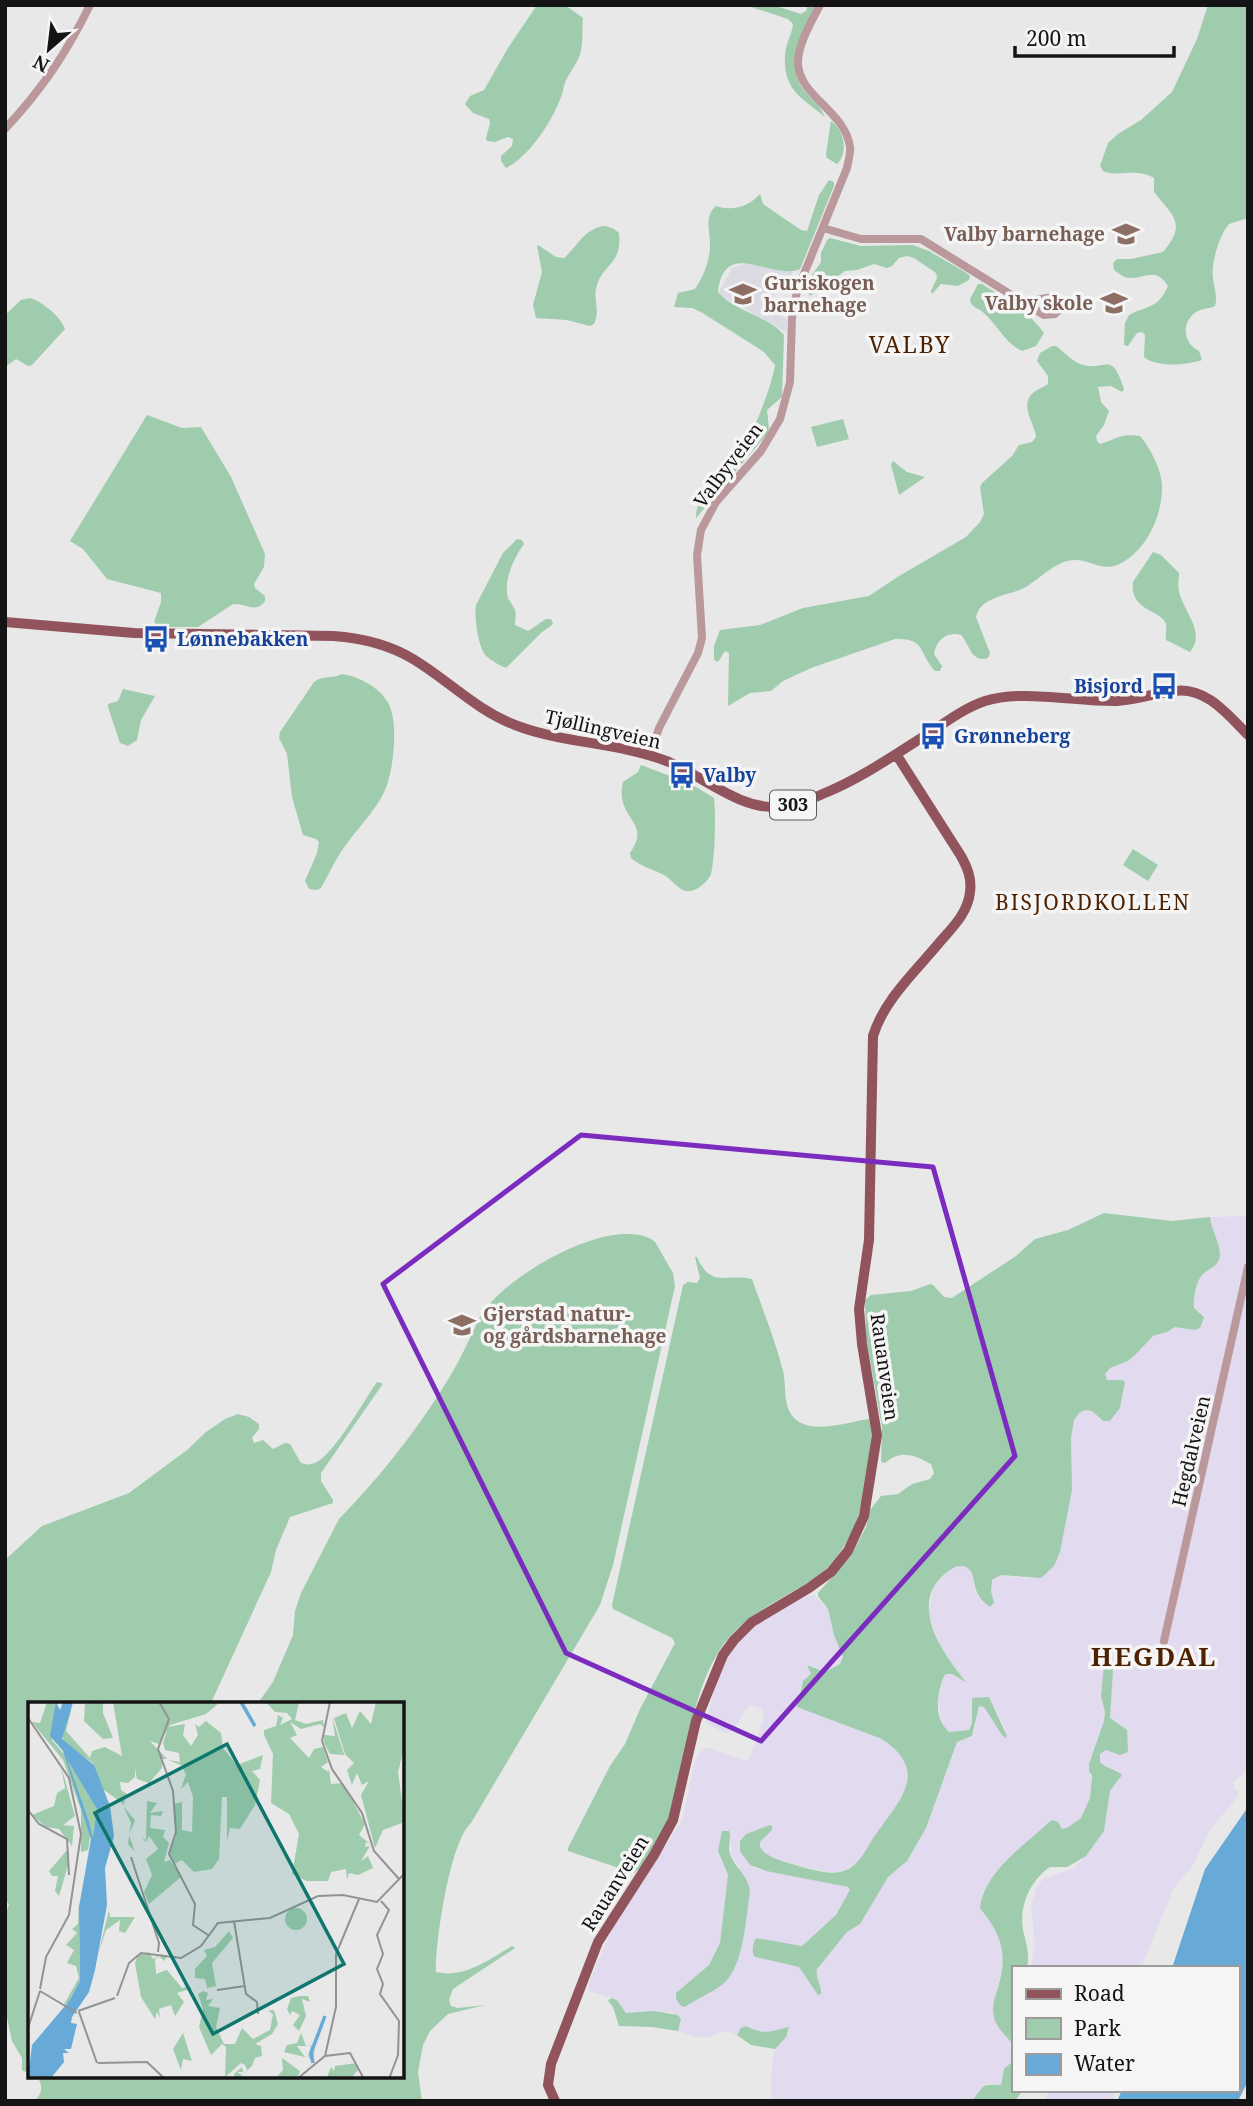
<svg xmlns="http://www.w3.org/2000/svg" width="1253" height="2106" font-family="'Noto Serif',serif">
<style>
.built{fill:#dadbe3}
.industrial{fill:#e2daef;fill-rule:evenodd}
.green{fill:#9eccad}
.water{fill:#67aad7}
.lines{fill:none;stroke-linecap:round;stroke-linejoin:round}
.minor{stroke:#bb989c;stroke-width:8}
.major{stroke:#91545d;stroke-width:10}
.marked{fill:none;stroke:#7b2cbf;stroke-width:5;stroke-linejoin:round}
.labels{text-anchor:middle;stroke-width:7;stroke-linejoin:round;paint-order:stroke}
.shield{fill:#f5f5f6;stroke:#585858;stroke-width:2}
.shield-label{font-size:18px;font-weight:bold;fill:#141415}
.education-label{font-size:19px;font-weight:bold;fill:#785e54;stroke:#f5f5f6;text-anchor:end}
.street-label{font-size:19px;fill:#141415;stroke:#f5f5f6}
.transit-label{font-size:19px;font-weight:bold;fill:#164399;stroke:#f5f5f6;text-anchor:start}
.neighbourhood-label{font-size:21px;letter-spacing:2px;fill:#4e2101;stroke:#f5f5f6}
.quarter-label{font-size:23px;letter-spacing:2px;fill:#4e2101;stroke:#f5f5f6}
.district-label{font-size:26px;font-weight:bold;letter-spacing:2px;fill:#4e2101;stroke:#f5f5f6}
.inset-river{fill:none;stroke:#67aad7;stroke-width:3.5}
.inset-road{fill:none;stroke:#939394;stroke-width:2}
.view{fill:#0f766e;fill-opacity:0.15;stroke:#0f766e;stroke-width:3.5}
.inset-edge{fill:none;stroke:#141415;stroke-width:3.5}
</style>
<rect width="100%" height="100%" fill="#e8e8e9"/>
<path class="built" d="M763 258 793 268 792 275 782 280 779 290 775 289 772 306 787 320V332L718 294 732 268Z"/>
<path class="industrial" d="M1248 1216V1769L1234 1782 1233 1788 1239 1792 1235 1800 1209 1831 1194 1864 1174 1888 1141 1968H1030L1035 1944 1031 1906 1036 1888 1043 1879 1073 1869 1091 1849 1104 1831 1110 1791 1119 1781 1118 1771 1105 1767 1100 1762V1754L1106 1750 1120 1725 1110 1718 1104 1665 1101 1696 1105 1712 1104 1721 1089 1764 1092 1786 1087 1809 1081 1818 1067 1828 1062 1829 1058 1822 1028 1843 988 1883 984 1913 994 1925 1000 1939 1003 1953 1001 1974 995 1996 996 2023 1013 2044V2061L1002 2075 1001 2085 989 2083 984 2085 971 2101H771V2074L773 2056 775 2049 789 2031V2027L772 2033H763L746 2026 741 2028 737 2035 724 2031 709 2037H697L678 2031 681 2019 678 2015 671 2012 626 2013 617 1999 591 1992 588 1988 589 1983 612 1929 682 1820 693 1769 699 1753 704 1749 709 1748 745 1761 748 1760 751 1755 763 1720 762 1709 750 1705 744 1712 734 1730 727 1733 710 1726 706 1722 720 1669 732 1650 750 1629 801 1598 814 1595 828 1609 834 1635 843 1657 840 1664 825 1672 809 1665 807 1667 812 1674 801 1686 797 1701 837 1722 882 1739 900 1752 906 1763 907 1773 906 1786 897 1806 878 1831 860 1861 843 1871 834 1873 809 1868 770 1857 760 1847V1842L772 1830 770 1825 746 1834 742 1838 740 1851 750 1865 757 1869 848 1887 851 1890 836 1915 802 1946 756 1938 755 1957 799 1967 818 1994H821L816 1975 817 1969 847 1932 860 1924 888 1877 907 1861 926 1828 957 1742 973 1736 979 1706 984 1707 995 1724 1007 1732 989 1697 971 1700 973 1713 972 1728 969 1730 949 1732 942 1724 938 1700 944 1676 946 1674H952L967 1683 944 1654 928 1614 934 1586 952 1568 961 1566 968 1568 974 1578V1589L980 1600 990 1607 994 1603 991 1591 992 1580 1001 1575 1028 1579 1054 1566 1060 1552 1072 1490 1071 1438 1074 1420 1079 1413 1085 1410 1092 1411 1100 1420 1122 1401 1125 1386 1122 1380H1107L1105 1374 1110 1368 1128 1361 1136 1354 1153 1336 1167 1332 1175 1327 1195 1330 1200 1312 1194 1308 1193 1300 1200 1276 1215 1266 1218 1243 1211 1230 1210 1217ZM731 1837V1856L740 1867 722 1985 698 1997 685 2007 677 1993 709 1965 720 1943 728 1875 720 1858Z
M1048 2090H1115L1113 2101H1046Z"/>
<path class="green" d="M537 5H565L583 18C582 29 583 40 581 51 578 64 567 74 564 86 559 112 531 156 506 168L501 161V156L512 146 513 139 508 137 495 142 487 141 486 138 490 123 489 119 473 113 465 104 470 96 484 90 508 48Z
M745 5H773L801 14 806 11 808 5H816L795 58C794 95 815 93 825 117 803 98 783 91 785 56 785 45 792 35 793 24L788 19Z
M1208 5H1248V218L1229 224C1219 236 1211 263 1213 278 1214 289 1218 296 1215 306 1209 309 1204 308 1198 311 1181 320 1182 343 1199 351L1202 360C1186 365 1157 368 1144 357L1145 335 1142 332 1137 333 1128 346 1124 345 1125 323 1129 315C1148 305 1158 309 1168 286 1155 267 1148 278 1130 278 1124 278 1118 273 1114 270L1113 263 1117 259H1131L1163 252C1187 224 1174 217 1154 192V178C1134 167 1118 178 1103 171L1100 166 1108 143 1118 134 1141 120 1172 92 1197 39Z
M831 121C844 130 849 153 837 164L827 158 826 154Z
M829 180 834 182V186L800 269C772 281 724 236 718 292 735 312 767 315 784 335L782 397 767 410 769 429 767 434 696 518C695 490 729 475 742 452 753 433 772 386 775 365L764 352 701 312 692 308 674 307 678 293 695 289C703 278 709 262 710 248 711 233 703 217 716 206 733 212 749 206 760 194L763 204 801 230 807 231 819 195Z
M606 226 614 229 619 233C622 265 604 263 597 285 592 298 601 310 594 324L590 326 567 320 536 318 533 305 542 272 537 246 538 245 556 257 564 258C578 246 585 227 606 226Z
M830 238 861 246 913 245 929 251 965 272 970 276 969 280 958 286 941 284 932 294 931 291 937 278 936 273 914 258 907 256 899 258 892 266 887 268 874 264 857 270 845 271 810 296 807 291 812 275 821 262V253L827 240Z
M978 284H982C1004 298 1028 311 1044 333L1036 346 1022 351C1005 343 998 326 985 314 981 310 975 308 971 304L970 299Z
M30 298C43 302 61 317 65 329L32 365 28 366 16 359 5 367V315L21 300Z
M1052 346H1056C1064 352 1071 360 1080 364 1105 373 1111 348 1124 389L1122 392 1111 386 1098 387 1101 402 1109 411 1104 425 1096 436 1097 441 1100 444C1117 439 1120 433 1140 436 1150 448 1161 468 1162 485 1163 515 1146 553 1117 565 1101 571 1091 560 1075 560 1056 560 1040 579 1024 588 1011 594 996 595 984 604 979 608 978 611 976 617L990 653 988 658C971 663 970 645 961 635 947 631 936 640 934 654L942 666 940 671H935C918 652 926 638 895 639L811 668 783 681 771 691 750 693 728 706 729 653 725 651 718 662 714 660V646L720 630 760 625 803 608 869 596 899 576 966 537 980 522 984 514 980 487 982 483 1012 456 1019 445 1032 442 1036 437C1035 424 1019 405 1033 393 1037 389 1043 388 1048 384V376L1037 361 1040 353Z
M147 415 182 428 201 427 231 477 265 554 264 567 254 584 255 588 265 596V601C256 614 246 603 233 604L198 627H159L154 622 161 602V593L107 579 83 549 70 541Z
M843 419 849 439 817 447 811 427Z
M893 461 907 472 925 477 899 495 891 465Z
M517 539 522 540 524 544C514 558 503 580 508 598 509 600 513 606 514 608 517 613 515 619 515 625L528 631 546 619H551L553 624 541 633 506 668C500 666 491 660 486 656 478 647 474 617 476 605L503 553Z
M1153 552 1161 555 1179 573C1179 580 1177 588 1180 595 1185 613 1206 633 1190 652L1166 640C1165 635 1167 629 1166 624 1162 610 1129 611 1133 582Z
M342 674C357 676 379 687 387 701 399 719 394 764 387 785 380 806 361 824 348 842 337 856 330 872 321 888L317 890 309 889 305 881 317 853 319 842 316 839 303 835 292 797 287 754 279 738 280 732 314 682C323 675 332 679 342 674Z
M123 689 155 696 141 720 137 740 128 746 120 743 108 707V704L118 701Z
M641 765 691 784 714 798C716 812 715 861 711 874 708 882 695 893 686 891 679 890 671 879 664 875 653 869 641 867 631 858L630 853C653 821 614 819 623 782L638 772Z
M1133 849 1158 865 1148 881 1123 865Z
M1104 1213 1172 1221 1210 1217C1211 1230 1220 1242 1220 1255 1219 1267 1209 1268 1202 1275 1196 1282 1193 1299 1194 1308L1204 1317 1200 1328 1195 1330 1175 1327 1167 1332 1153 1336 1136 1354 1128 1361 1110 1368 1105 1374 1107 1380H1122L1125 1382 1120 1408 1110 1421H1103L1092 1411 1085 1410 1079 1413 1074 1420 1071 1438 1072 1490 1060 1552 1054 1566 1041 1578 1001 1575 992 1580 991 1591 994 1603 990 1607C968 1593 979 1574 966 1567 958 1564 952 1568 946 1573 907 1604 943 1654 967 1683L952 1674H946L944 1676C937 1694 933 1718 949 1732L969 1730 972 1723V1698L989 1697 1007 1736 1005 1738 1002 1735 984 1707 979 1706 972 1736 957 1742 926 1828 907 1861 888 1877 860 1924 847 1932 817 1969C815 1979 822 1985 821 1994L818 1995 799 1967 755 1957C751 1953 753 1943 756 1938L802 1946 836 1915 850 1890 848 1887 766 1871 750 1865 740 1851V1841L746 1834 770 1825 772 1826V1830L760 1842V1847C767 1858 780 1860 792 1864 805 1868 827 1875 840 1872 861 1867 865 1849 876 1834 900 1800 930 1771 882 1739L797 1707 803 1681 811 1674 807 1665 825 1672 840 1664 843 1657 834 1635 828 1609 818 1596V1593L851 1556 866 1527 870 1510 881 1496 898 1494 912 1484 930 1479 934 1473 931 1464C914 1455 901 1449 885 1463L881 1462 882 1427 866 1337 865 1300 871 1295 911 1291 930 1284 933 1285 944 1297 952 1298 1016 1256 1035 1239 1068 1230Z
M623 1234C634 1234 646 1234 655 1242L673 1273 675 1286 613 1565 600 1605 471 1823C450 1841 435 1943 436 1972 463 1979 490 1959 512 1946L515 1948 453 1989 449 2000 451 2006 458 2008 485 2005 448 2014 430 2031 423 2045 418 2072 422 2101H34C43 2094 43 2086 37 2076H402V1703H258L273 1682 293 1635 295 1611 301 1593 339 1519C377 1480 410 1439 439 1394 451 1376 461 1357 470 1338 475 1328 479 1317 485 1309 512 1275 580 1236 623 1234Z
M695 1257H697C711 1289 726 1273 752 1279 762 1308 774 1337 782 1367 786 1379 784 1392 787 1405 797 1441 845 1422 869 1419L872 1422C872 1471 864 1528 829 1566 820 1576 806 1584 795 1590 763 1609 733 1624 715 1658 690 1703 687 1756 674 1805 669 1821 661 1834 653 1848 648 1857 643 1867 634 1873L568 1851V1848L610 1766 625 1744 640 1709 675 1643 672 1638 613 1609 612 1605 683 1285 688 1282 697 1283 700 1278Z
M377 1382 382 1383V1385L321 1473V1481L333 1500V1503L290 1517 276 1550 271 1572 211 1703H30V2074L22 2070V2058L12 2041 5 2009V1917L9 1904 5 1900V1560L42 1526 129 1493 187 1450 206 1432 225 1419 238 1414 249 1417 259 1424V1429L252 1438 254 1443 263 1440 273 1449 285 1443 290 1444 301 1463C307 1465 311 1465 317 1462 336 1451 363 1402 377 1382Z
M1108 1663 1113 1669 1110 1718 1127 1730 1128 1752 1120 1755 1106 1750 1100 1754V1762C1106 1769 1116 1769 1122 1775L1110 1791 1104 1831 1091 1849 1086 1856 1067 1867H1050C1030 1881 1019 1905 1023 1930 1026 1943 1030 1954 1027 1968H1013V2044C1006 2036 996 2027 994 2017 991 2005 996 1995 999 1984 1008 1951 1000 1933 980 1908 985 1871 1023 1847 1048 1823L1052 1820 1058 1822 1062 1829 1067 1828 1081 1818 1090 1798 1092 1776 1089 1771V1764L1104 1721 1105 1712 1101 1696 1104 1665Z
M722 1831H729C732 1839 727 1846 730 1854 735 1868 748 1875 750 1891 746 1916 744 1967 723 1984 712 1993 697 1998 685 2007L681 2006 676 1999V1993L709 1965 720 1943 728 1875 718 1851Z
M611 1998 617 2000 626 2013 654 2011 678 2015 681 2019 678 2031 652 2027 619 2026 613 2007 608 2001Z
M746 2026C766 2036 770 2031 789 2027L786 2037 775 2049 751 2045 737 2035 741 2028Z
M1013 2061V2090H1023L1015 2101H971C987 2085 978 2084 1001 2085L1004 2069Z"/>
<path class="water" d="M1248 1807V2081L1238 2101H1117L1122 2090H1237V1968H1172L1205 1869Z"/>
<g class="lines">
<path class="minor" d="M5 129C42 89 66 54 90 5
M823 228 861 239H921L1044 315 1055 314 1061 308 1059 300 1053 297 1023 302
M650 755 659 728 698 653 702 638 697 555 701 530 716 502 761 451 780 419 790 382 792 317 797 291 847 168C848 161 851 153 850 147 845 110 797 96 798 61 799 42 812 21 820 5
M1164 1641 1248 1267"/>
<path class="major" d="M5 622 134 633 333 636C362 638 388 644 413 659 448 680 476 710 515 725 564 744 619 742 669 762 704 777 740 810 780 807 796 806 811 799 825 793 861 778 893 756 926 735 945 723 964 708 985 701 1023 689 1076 702 1117 701 1137 700 1155 693 1174 691 1206 686 1228 715 1248 735
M555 2101 548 2085 551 2064 598 1942 654 1855 673 1820 696 1721 723 1655 734 1640 752 1622 809 1588 831 1572 848 1551 864 1516 877 1435 862 1344 859 1309 869 1240 873 1036C884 1000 915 972 939 943 952 928 968 913 970 892 972 878 967 867 961 856L896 754"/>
</g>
<path class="marked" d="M581 1135 933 1167 1015 1456 761 1741 566 1653 383 1284Z"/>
<defs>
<symbol id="school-bare" viewBox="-9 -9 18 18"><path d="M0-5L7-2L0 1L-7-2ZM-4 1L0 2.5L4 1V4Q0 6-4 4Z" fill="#8d6e63" stroke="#f5f5f6" stroke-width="2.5" paint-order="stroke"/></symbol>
<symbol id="bus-bare" viewBox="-9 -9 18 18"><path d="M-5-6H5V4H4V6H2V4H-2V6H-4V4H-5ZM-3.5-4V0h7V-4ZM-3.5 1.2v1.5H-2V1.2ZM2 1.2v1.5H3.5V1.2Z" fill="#1a4fb4" stroke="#f5f5f6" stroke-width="2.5" paint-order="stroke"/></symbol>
</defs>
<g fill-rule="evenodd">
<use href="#school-bare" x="1107" y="215" width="38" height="38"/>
<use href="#school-bare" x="724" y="275" width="38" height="38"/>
<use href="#school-bare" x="1095" y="284" width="38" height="38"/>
<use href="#bus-bare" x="137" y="620" width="38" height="38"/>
<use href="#bus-bare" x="1145" y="667" width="38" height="38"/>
<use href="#bus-bare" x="914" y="717" width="38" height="38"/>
<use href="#bus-bare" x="663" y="756" width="38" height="38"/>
<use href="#school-bare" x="443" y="1306" width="38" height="38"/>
</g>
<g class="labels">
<rect class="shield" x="770" y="790.5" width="46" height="29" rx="5"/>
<g class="shield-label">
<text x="793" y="811">303</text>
</g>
<g class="education-label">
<text x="1105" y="241">Valby barnehage</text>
<text x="764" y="290" text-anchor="start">Guriskogen<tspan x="764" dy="22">barnehage</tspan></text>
<text x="1093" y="310">Valby skole</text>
<text x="483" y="1321" text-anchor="start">Gjerstad natur-<tspan x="483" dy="22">og gårdsbarnehage</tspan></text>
</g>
<g class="street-label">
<text transform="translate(728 465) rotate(-53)" y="7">Valbyveien</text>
<text transform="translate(603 729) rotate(13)" y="7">Tjøllingveien</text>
<text transform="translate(885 1367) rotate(82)" y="7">Rauanveien</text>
<text transform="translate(1191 1451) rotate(-77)" y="7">Hegdalveien</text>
<text transform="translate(615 1883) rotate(-58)" y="7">Rauanveien</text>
</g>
<g class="transit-label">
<text x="177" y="646">Lønnebakken</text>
<text x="1143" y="693" text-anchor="end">Bisjord</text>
<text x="954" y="743">Grønneberg</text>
<text x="703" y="782">Valby</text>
</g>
<g class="neighbourhood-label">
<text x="1093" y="910">BISJORDKOLLEN</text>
</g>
<g class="quarter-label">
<text x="910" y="353">VALBY</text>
</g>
<g class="district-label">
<text x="1154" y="1666">HEGDAL</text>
</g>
</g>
<g transform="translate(28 1702)">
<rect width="376" height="376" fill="#e8e8e9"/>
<path d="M19 0H28L24 38 51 70 69 107 68 132 64 136 63 129 60 148 53 150V108L35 58 4 20 12 21ZM45 0 38 29 62 56 64 49 77 45 94 54 85 0H192L178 12 142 23 131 42 122 39 139 57H134V66L121 81 109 77 107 66V75L100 81 92 80 93 88 99 92 95 104 107 118 101 133 107 150 100 142 103 121 94 101 72 85 65 61 36 41 33 30ZM75 0V11L85 36 75 37 56 19 57 2ZM238 0H271L267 18 278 22 295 18 296 25 292 22 273 27 262 20 269 33 262 36 281 56 286 47 295 45 300 60 293 65 300 70 301 67 303 82 315 81 337 122 331 133 342 142 338 140 337 145 342 144 333 159 340 154 345 166 330 173 321 171 319 178 318 167 303 170 300 179H279L264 172 271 132 261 112 243 101 245 52 236 33V28L248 24 250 13 255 16 252 23 264 17 259 11 247 10ZM348 0H376V46L370 70 376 113 374 121 355 128 347 146 333 93 341 79 334 83 329 71 324 83 319 68 326 61 317 52 306 16 318 11 324 26 332 9 343 22ZM304 15 316 52V53L302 52 296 41V33L307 34ZM178 19 193 31 195 46 209 63 235 53 232 67 224 69 232 78 227 103 212 127 202 126 199 139V95H194L191 157 184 167 166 170 154 158 146 162 142 151 148 134 145 102 154 100V128L164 130 165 95 160 80 153 87 158 72 153 63 140 58 152 60 151 51 137 48 135 41 140 25 157 22 155 33 163 44 170 33 167 22 171 25ZM33 64 47 114 35 123 46 124 44 144 31 127 18 125 4 113 26 104 29 91 37 86ZM119 99 129 101 122 111 135 109 133 114 123 113 122 126 137 128 135 135 141 141 136 160 142 158 153 175 121 202 116 190 124 173 118 157 130 147 121 134 118 140 114 136 118 138ZM40 147 41 160 31 194 27 189 30 174H24L21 169ZM51 196 52 279 42 299 35 304 51 276 48 264 39 261 46 248 38 243 49 231 44 227 50 222ZM257 217a11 11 0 1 1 22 0a11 11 0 1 1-22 0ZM81 208 82 215H107L97 231 91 229 92 218 78 228 70 253ZM201 229 205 236 184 261 188 284 179 286 177 277 167 276V267L179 254 176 248 187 245ZM121 250 125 257 133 252 139 255 136 259 131 254 127 257 128 272 139 268 154 286 158 285 164 286 149 291 156 300 147 314 143 303 131 307 132 316 129 310 127 317 113 295 107 261 110 253ZM175 289 180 291 178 298 185 297 180 304 192 306 188 325 196 342H207L214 326 225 337 242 328 245 312 240 309 246 308 250 322 244 332 227 342 233 344 234 354 227 356 224 364 211 376H201H207L206 372 214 365 215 370H209L214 373 219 368 217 363 213 361 197 375 198 345 194 342 183 353 171 325 175 307 170 292ZM271 294H280L282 300 274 297 278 314 271 329 265 323 272 313 264 309 262 313 259 307 263 296ZM155 331 164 359 155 357 153 368 145 347ZM273 331 278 344 287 343 285 361 280 354 283 344H269L277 355 256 350 259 343 269 341ZM254 356 272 369 270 374 247 377 255 368ZM329 361 330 368 323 376 299 375 303 365 306 369 307 364Z" fill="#9eccad"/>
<path d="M28 0 32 8 35 0H45L34 37 66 63 82 104 86 134 77 166 79 203 67 268 61 290 44 315 43 321 49 322 43 347H36L41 351H35L36 360 23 376H4L0 375 4 343 42 298 52 279 51 205 63 137 35 49 22 34ZM39 57 69 107 65 136 60 117Z" fill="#67aad7" fill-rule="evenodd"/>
<path class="inset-river" d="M213 0 227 24M285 361 283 351 297 314"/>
<path class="inset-road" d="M131 0 141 17 130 47 145 89 148 130 141 152 167 202 165 223 180 233M302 0 294 39 304 67 334 111 346 149 371 177M0 16 41 76 53 132 41 213 18 255 12 287M0 108 11 122 39 137 41 173M103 155 131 241 130 250M353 199 361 208 349 233 355 252 349 267 355 282 352 292 371 319 370 353 361 377M206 219 218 292 229 300 230 312M189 288 217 284M12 289 49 311M89 294 101 261 113 251 153 256 173 244 190 221 242 216 290 194 315 193 349 200 377 171M50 309 87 296M51 310 69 361M0 326 12 289M297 354 308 305V252L331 197M70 361 119 360 137 377M269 377 297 354 322 351 336 377"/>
<path class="view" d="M199 42 316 262 185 332 67 111Z"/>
<rect width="376" height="376" class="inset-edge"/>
</g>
<rect width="1253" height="2106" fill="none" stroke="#141415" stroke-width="14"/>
<rect x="1012" y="1966" width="228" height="126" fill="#f5f5f6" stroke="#9b9b9c" stroke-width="2"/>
<rect x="1026" y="1989" width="35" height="10" fill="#91545d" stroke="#9b9b9c" stroke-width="2"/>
<text x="1074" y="2001" font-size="21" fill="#141415">Road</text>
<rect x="1026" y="2018" width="35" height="21" fill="#9eccad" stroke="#9b9b9c" stroke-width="2"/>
<text x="1074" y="2036" font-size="21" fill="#141415">Park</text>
<rect x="1026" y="2054" width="35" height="21" fill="#67aad7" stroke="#9b9b9c" stroke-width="2"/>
<text x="1074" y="2071" font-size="21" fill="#141415">Water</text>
<g transform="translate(49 49) rotate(208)" stroke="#f5f5f6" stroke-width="5" paint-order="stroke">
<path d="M0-5L12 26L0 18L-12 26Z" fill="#141415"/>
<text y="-10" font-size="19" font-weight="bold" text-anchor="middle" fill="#141415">N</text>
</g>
<path d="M1015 46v10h159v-10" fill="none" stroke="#141415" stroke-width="3.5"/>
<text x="1026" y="46" font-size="21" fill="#141415" stroke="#f5f5f6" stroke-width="5" paint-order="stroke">200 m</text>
</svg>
